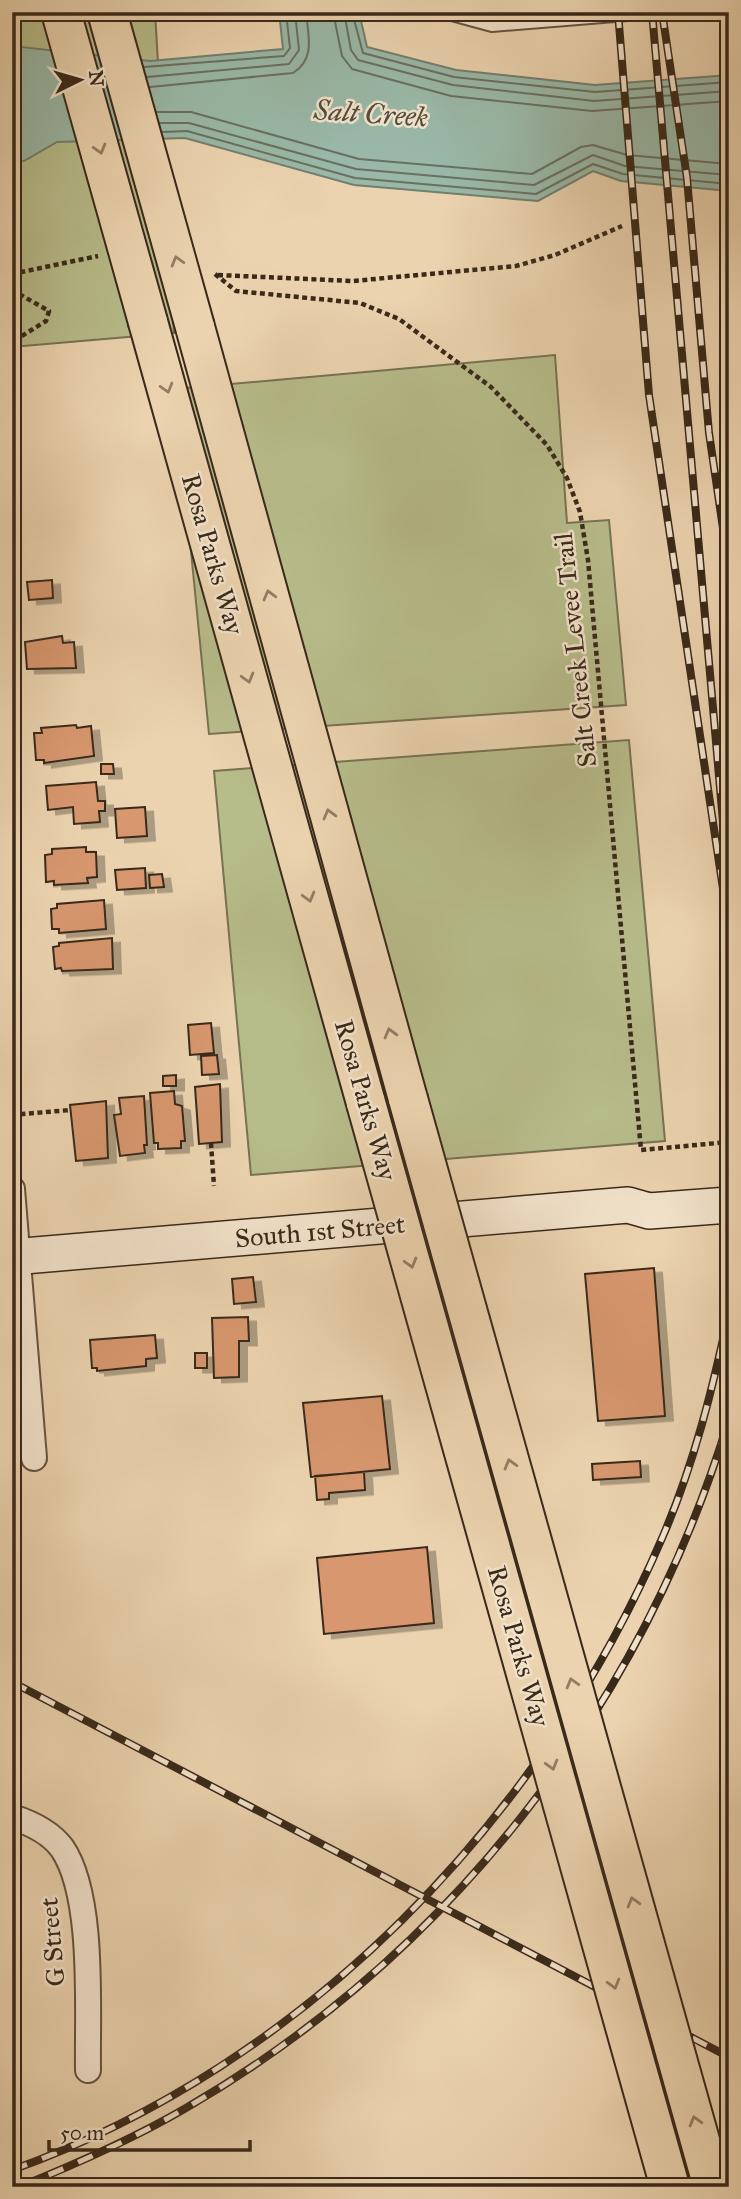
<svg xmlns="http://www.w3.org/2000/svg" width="741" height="2199" font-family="'IM FELL Great Primer',serif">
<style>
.green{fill:#b7bc8b;stroke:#787252;stroke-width:2}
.water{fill:#99b8a7;stroke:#737f6f;stroke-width:2}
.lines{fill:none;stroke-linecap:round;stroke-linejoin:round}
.shore{stroke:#697060;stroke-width:2}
.building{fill:#d8976e;stroke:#39291a;stroke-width:2;filter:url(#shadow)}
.lane-casing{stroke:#66543f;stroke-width:16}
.street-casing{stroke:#66543f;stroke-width:28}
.secondary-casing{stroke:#39291a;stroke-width:38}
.highway-casing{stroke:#39291a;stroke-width:42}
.path{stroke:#39291a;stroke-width:4.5;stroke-dasharray:5 3.5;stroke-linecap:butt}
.lane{stroke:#f2e2cb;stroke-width:12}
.street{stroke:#f2e2cb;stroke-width:24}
.secondary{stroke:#f2e2cb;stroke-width:35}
.highway{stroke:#ebd3af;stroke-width:38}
.rail-casing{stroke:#39291a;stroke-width:8}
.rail{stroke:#f2e2cb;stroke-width:5;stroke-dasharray:16;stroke-linecap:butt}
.highway-bridge-casing{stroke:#39291a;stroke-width:42;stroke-linecap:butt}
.highway-bridge{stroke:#ebd3af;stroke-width:38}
.oneway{stroke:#927e64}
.labels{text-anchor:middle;stroke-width:5;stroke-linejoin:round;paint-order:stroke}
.street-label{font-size:26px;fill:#39291a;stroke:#f2e2cb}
.water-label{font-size:28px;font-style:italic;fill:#514d3d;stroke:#f2e2cb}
</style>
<defs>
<filter id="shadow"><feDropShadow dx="8" dy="4.5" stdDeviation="0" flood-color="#0004"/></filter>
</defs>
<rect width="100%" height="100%" fill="#ebd3af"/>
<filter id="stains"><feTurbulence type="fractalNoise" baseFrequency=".00286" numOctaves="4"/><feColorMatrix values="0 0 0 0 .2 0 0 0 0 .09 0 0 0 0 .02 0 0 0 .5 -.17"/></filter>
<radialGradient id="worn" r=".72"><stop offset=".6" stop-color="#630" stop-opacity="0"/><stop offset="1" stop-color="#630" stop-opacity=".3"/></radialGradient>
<path class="green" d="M12 12H155L174 333 12 347Z
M555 355 567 523 609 520 626 705 209 734 175 389Z
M629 740 665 1141 251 1175 214 771Z"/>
<path class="water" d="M279 12H359L367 47 456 70 595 85 729 75V191L621 181 593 171 538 201 354 185 185 138 57 142 24 161 12 160V46L150 61 283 49Z"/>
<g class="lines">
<path class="shore" d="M333 12 342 56 352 69 451 96 592 111 729 101
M344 12 351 50 358 60 453 85 594 101 729 91
M352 12 363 53 454 77 595 92 729 82
M144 67 284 56 290 48 286 12
M147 77 289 64 299 50 295 12
M150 87 293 73C316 59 308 35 306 12
M157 112H191L359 159 532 174 581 147 593 145 627 155 729 164
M160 123H189L356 169 534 185 593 155 625 166 729 175
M162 132 187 131 355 178 536 194 593 164 623 174 729 184"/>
</g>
<path class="building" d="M52 580 53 598 29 600 27 582Z
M62 636 63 643 74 642 76 668 27 669 25 642Z
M76 725 77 728 91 726 94 756 44 763V760H36L34 733H42L41 728Z
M101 764H113L114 774H101Z
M96 782 98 801H105V811H99L100 822 74 824 73 807 48 810 46 786Z
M145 807 147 836 117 838 115 809Z
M86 847V852H96L97 877 87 878 88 883 54 885V881L46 882 45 855 52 854V849Z
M145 868 146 888 117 890 115 870Z
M162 874 164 887 150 888 149 875Z
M104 900 106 929 59 933V929H52L51 909 57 908V904Z
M112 938 113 969 62 971 61 968 55 969 53 947 59 946V943Z
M211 1023 214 1053 190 1055 188 1025Z
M217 1055 219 1074 202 1075 201 1056Z
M176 1075V1086H163V1076Z
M220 1084 222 1142 199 1144 195 1087Z
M174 1091 175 1104 182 1106 185 1141H181V1148L158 1149V1143H154L150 1093Z
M144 1096 147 1145H144L145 1153 120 1156 114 1115 121 1114 119 1098Z
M106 1101 108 1158 76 1161 70 1105Z
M654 1268 665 1416 598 1421 585 1274Z
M253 1277 256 1302 234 1304 232 1279Z
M248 1317 249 1341H239V1377L214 1378 212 1318Z
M155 1335 157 1358 146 1359V1366L97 1371V1368H92L90 1340Z
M195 1353H207V1368H195Z
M382 1396 390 1469 311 1477 303 1403Z
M640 1461 641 1477 593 1480 592 1464Z
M364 1472 365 1490 329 1493V1499L317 1500 315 1476Z
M427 1547 434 1623 324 1634 317 1558Z"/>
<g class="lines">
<defs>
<path id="lane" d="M444 12 492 25 652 12"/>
<path id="street" d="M12 1189 34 1458
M12 1817C31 1823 50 1832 62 1848 95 1896 87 2011 88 2070"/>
<path id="secondary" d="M12 1257 628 1205 649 1211 729 1205"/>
<path id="highway" d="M148 322 366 1103
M195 327 408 1099"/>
</defs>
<use href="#lane" class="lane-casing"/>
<use href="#street" class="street-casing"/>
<use href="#secondary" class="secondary-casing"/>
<use href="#highway" class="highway-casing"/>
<path class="path" d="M12 274 98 256
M215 274 236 291 360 303 399 319 491 387 547 445 567 478 580 512 588 560 641 1150 729 1142
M218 275 353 281 516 266 555 255 622 226
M12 290 49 311 46 321 12 342
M12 1115 70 1110
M211 1143 214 1186"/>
<use href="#lane" class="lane"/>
<use href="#street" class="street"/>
<use href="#secondary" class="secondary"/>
<use href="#highway" class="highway"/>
<defs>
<path id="rail" d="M618 12 649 395 729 929
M652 12 723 822
M662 12 687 178 709 433 729 569
M723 12 729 156
M12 1682 729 2057
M12 2170C306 2064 541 1821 663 1536 694 1464 713 1388 729 1311
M19 2187C76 2164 133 2139 186 2108 448 1956 641 1709 729 1419"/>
</defs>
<use href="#rail" class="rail-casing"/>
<use href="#rail" class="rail"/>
<defs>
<path id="highway-bridge" d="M61 12 148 322
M107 12 195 327
M408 1099 713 2187
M366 1103 670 2187"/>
</defs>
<use href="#highway-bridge" class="highway-bridge-casing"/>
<use href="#highway-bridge" class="highway-bridge"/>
</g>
<defs><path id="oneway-chevron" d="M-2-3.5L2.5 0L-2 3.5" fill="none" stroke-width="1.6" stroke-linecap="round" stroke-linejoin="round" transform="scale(1.75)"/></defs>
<g class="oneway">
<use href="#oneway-chevron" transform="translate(100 149) rotate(74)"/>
<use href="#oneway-chevron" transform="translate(177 261) rotate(-106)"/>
<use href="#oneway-chevron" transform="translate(167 388) rotate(74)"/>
<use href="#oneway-chevron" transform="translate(269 595) rotate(-105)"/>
<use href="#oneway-chevron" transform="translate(248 678) rotate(74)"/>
<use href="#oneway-chevron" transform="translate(329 814) rotate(-105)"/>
<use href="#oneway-chevron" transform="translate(309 897) rotate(74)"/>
<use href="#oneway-chevron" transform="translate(390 1033) rotate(-105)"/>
<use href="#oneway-chevron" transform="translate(411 1263) rotate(74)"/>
<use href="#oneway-chevron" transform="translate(510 1464) rotate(-106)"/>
<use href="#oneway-chevron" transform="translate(572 1683) rotate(-106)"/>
<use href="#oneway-chevron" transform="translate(552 1765) rotate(74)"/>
<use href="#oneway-chevron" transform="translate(633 1902) rotate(-106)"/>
<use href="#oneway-chevron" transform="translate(614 1984) rotate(74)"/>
<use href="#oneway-chevron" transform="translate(695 2121) rotate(-106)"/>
</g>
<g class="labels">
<g class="street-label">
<text transform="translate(213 554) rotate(74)" y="9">Rosa Parks Way</text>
<text transform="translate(575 650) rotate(-96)" y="9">Salt Creek Levee Trail</text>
<text transform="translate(366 1100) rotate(74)" y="9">Rosa Parks Way</text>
<text transform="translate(320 1231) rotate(-5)" y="9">South 1st Street</text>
<text transform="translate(519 1646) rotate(74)" y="9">Rosa Parks Way</text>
<text transform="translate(52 1942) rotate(-95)" y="9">G Street</text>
</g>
<g class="water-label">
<text transform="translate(371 113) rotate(4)" y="10">Salt Creek</text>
</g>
</g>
<rect width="741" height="2199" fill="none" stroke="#ebd3af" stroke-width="42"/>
<rect x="14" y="14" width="713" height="2171" fill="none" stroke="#39291a" stroke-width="3.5"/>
<rect x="21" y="21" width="699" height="2157" fill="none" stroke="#39291a" stroke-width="2"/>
<g transform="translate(80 80) rotate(85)" stroke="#f2e2cb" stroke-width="5" paint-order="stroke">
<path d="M0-5L12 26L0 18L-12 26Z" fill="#39291a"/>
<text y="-10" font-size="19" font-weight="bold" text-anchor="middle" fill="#39291a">N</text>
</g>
<path d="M49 2140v10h201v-10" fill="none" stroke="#39291a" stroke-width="3.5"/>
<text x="60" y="2140" font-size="21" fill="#39291a" stroke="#f2e2cb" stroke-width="5" paint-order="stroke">50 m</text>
<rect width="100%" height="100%" filter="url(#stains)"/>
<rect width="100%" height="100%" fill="url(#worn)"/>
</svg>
